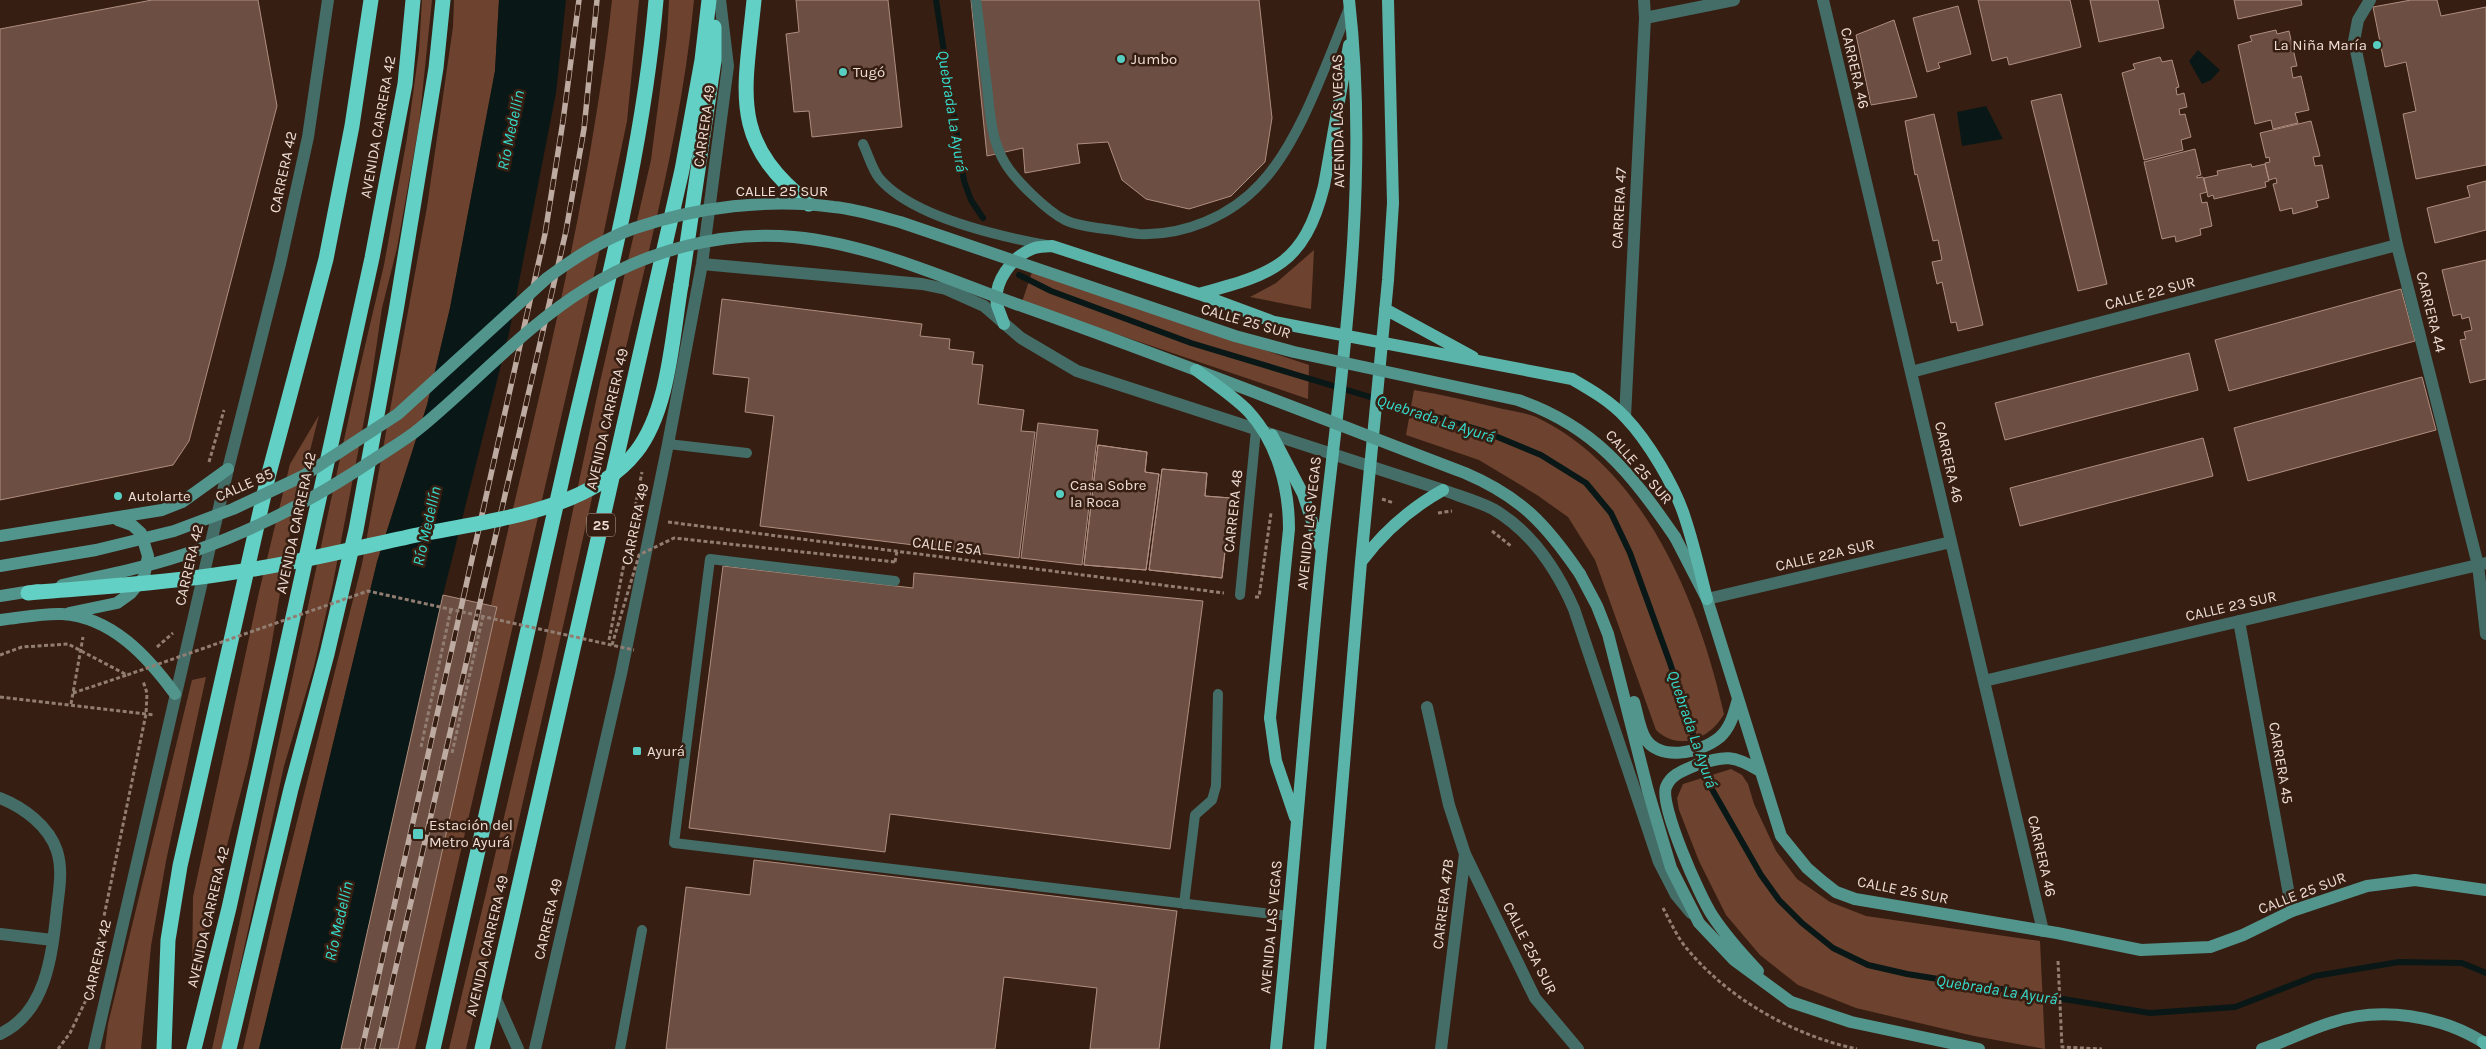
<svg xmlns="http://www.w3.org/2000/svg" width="2486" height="1049" font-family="Karla,sans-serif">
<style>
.green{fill:#6d432f}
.water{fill:#091816}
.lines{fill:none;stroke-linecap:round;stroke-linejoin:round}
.stream{stroke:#091816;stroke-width:6}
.building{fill:#6c4f42;stroke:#ae8e7f}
.path{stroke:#927d73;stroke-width:3;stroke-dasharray:4 2.5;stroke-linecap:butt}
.lane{stroke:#446d67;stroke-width:10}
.street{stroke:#446d67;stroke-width:12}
.secondary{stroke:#52958d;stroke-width:12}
.primary{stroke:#5bb4aa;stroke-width:12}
.highway{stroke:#62d0c4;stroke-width:15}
.rail-casing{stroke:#bdaaa1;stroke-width:5.5}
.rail{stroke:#371e12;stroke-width:4;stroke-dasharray:11;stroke-linecap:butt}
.path-bridge{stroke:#927d73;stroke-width:3;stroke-dasharray:4 2.5;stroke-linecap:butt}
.secondary-bridge{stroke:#52958d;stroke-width:12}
.primary-bridge{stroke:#5bb4aa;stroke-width:12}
.highway-bridge{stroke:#62d0c4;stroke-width:15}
.poi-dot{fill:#57cec1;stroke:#371e12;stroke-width:2}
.labels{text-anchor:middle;stroke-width:5;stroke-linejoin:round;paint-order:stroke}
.shield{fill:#371e12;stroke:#b7a49a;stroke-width:1}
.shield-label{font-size:14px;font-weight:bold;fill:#eeddd5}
.poi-label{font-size:15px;fill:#eeddd5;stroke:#371e12;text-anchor:start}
.street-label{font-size:15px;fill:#eeddd5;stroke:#371e12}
.water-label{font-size:16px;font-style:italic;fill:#34ddcd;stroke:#371e12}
</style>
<rect width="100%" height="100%" fill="#371e12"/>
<path class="green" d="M422 0H432L419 125 397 248 382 308 370 389 333 583 314 666 284 766 222 1049H212L357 380 384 265 407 138 419 50Z
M454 0H499L495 71 450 308 427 405 377 562 259 1049H243L279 893 362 564 427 207 453 27Z
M612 0H639L627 121 603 236 415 1049H398L497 607 491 605C527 443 570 281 596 116 602 78 608 39 612 0Z
M669 0H694C682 130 646 259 617 386 568 607 517 828 466 1049H449L542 657 600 382 651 160 667 36Z
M1314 250 1311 309 1250 297 1276 283Z
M1032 272 1309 365 1308 399 1022 302Z
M1414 390C1444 395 1473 402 1503 409 1513 411 1526 413 1536 417 1645 469 1699 603 1724 714 1710 739 1679 752 1656 730L1595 560 1568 517 1537 495 1479 460 1406 435Z
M319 415 291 526 269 660 248 764 192 981 193 897 259 592 290 464Z
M206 677 166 861 151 946 141 1049H105L108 1024 192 680Z
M1731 769 1742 775 1748 784 1754 804 1776 851 1797 879 1830 902 1866 916 2040 941 2045 1049 1974 1036 1856 1008 1798 985 1760 955 1726 915 1699 861 1679 810 1677 798 1683 784Z"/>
<path class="water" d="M499 0H566L556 93 509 333 443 595 341 1049H259L377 562 427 405 450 308 495 71Z
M2198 50 2220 70 2211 80 2202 84 2189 61Z
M1986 106 2003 139 1962 146 1957 112Z"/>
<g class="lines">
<path class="stream" d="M936 0 964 181 971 200 983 218
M1019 275 1051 291 1191 343 1483 431 1541 455 1586 483 1611 513 1630 553 1670 663 1709 784 1761 875 1779 900 1802 923 1833 948 1868 965 1907 974 2150 1013 2235 1007 2315 976 2399 962 2462 963 2486 973"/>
</g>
<path class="building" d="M152 0H258L277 106 189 441 173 465 0 500V29Z
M796 0H888L902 127 812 137 809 111 794 112 786 34 799 32Z
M971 0H1259L1272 118 1265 162 1231 196 1189 209 1146 199 1122 180 1108 142 1077 144 1080 163 1025 173 1023 148 987 156Z
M1978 0H2070L2081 47 2009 65 2007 57 1992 61Z
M2090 0H2158L2164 28 2099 42Z
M2234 0H2301L2302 5 2238 19Z
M2411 0H2437L2441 16 2486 7V165L2416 179 2403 114 2416 111 2406 62 2385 67 2373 7Z
M1958 6 1971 54 1938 63 1940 68 1927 72 1913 18Z
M1894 20 1917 97 1871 105 1856 35Z
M2276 30 2277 34 2289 31 2297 66 2291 67 2293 78 2301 76 2309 110 2295 113 2298 123 2273 129 2271 120 2255 124 2238 45 2252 41 2250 36Z
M2160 57 2162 62 2172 60 2179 87 2176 88 2177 95 2184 93 2187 107 2179 109 2180 115 2185 114 2191 137 2181 140 2183 150 2144 160 2122 73 2135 69 2133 64Z
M2061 94 2107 284 2078 291 2031 101Z
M1934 114 1983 325 1958 331 1956 322 1951 323 1942 282 1937 284 1932 262 1942 260 1938 240 1933 241 1917 174 1915 175 1905 121Z
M2311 121 2320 156 2313 157 2315 166 2322 165 2329 198 2316 201 2318 207 2293 214 2292 208 2280 211 2273 184 2277 183 2276 178 2269 180 2265 163 2270 162 2269 157 2266 158 2260 133Z
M2195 149 2201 175 2197 176V178L2203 177 2207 192 2200 194 2202 203 2207 202 2212 226 2200 229 2201 235 2176 242 2175 236 2162 239 2144 162Z
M2251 164 2252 167 2265 164 2269 181 2265 182 2266 187 2214 199 2213 195 2208 197 2204 178 2218 175 2217 171Z
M2486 181V230L2435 243 2427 208 2470 197 2467 186Z
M2486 260V379L2470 383 2460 340 2466 339 2464 332 2472 330 2469 317 2462 319 2461 314 2453 316 2442 270Z
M2401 289 2415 341 2229 391 2215 340Z
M722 299 922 324 920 336 950 339 949 349 974 352 972 364 983 365 978 404 1024 410 1021 431 1035 432 1019 558 760 526 774 416 745 412 749 378 713 374Z
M2189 353 2198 390 2005 440 1995 403Z
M2422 377 2436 430 2248 481 2234 428Z
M1038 423 1098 430 1082 565 1021 558Z
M2203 438 2213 476 2020 526 2010 488Z
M1098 445 1147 452 1145 472 1159 474 1146 570 1084 565Z
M1098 445 1147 452 1145 472 1159 474 1146 570 1084 565Z
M1162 469 1207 473 1205 496 1231 498 1222 578 1149 570Z
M1162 469 1207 473 1205 496 1231 498 1222 578 1149 570Z
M723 566 913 588 914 573 1203 601 1170 849 890 814 885 852 689 828Z
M443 595 497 607 494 619 398 1049H341Z
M754 860 1177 911 1159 1049H1090L1097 988 1004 977 995 1049H666L686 887 750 895Z"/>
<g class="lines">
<path class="path" d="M209 462 224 410
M1382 499 1394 503
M1438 513 1452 511
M668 522 1224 593
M1492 531 1511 546
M895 562 897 551
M1255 597H1259L1271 513
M609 640 642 472
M157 647 173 633
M73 693 127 675
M0 697 155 715
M71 704 83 637
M421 747 451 609
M452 753 483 616
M1663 908C1670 921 1678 939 1688 950 1730 1000 1795 1036 1857 1049
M2058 961 2062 1047 2102 1049
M58 1049 70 1033 87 998 146 714 147 693 143 681"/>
<path class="lane" d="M976 0C980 29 983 58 987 86 990 113 991 140 1005 163 1015 180 1047 211 1065 220 1077 226 1092 227 1105 229 1116 230 1128 233 1139 234 1184 236 1231 216 1261 183 1300 142 1327 61 1349 8
M863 144C868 154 872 169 879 178 911 216 998 236 1046 245
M668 444 747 453
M895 581 710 559 674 843 1289 916
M1240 595 1256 430
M1184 904 1195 815 1212 800 1216 786 1218 694
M620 1049 642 930"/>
<path class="street" d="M1823 0 2043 931
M2370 0 2358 20 2354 41 2397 245 2478 565 2486 634
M1645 18 1734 0
M702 264 922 284 946 289 984 306 1021 338 1077 371 1443 490C1459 496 1477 501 1493 509 1531 531 1557 570 1574 609L1659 862 1676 895 1691 913
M1911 372 2397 245
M1625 417 1645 18 1644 0
M1707 599 1951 542
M2239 621 2292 911
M1984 681 2486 563
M1427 707 1449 805 1465 854 1441 1049
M0 798C23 807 49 826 57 851 63 870 59 890 57 908 52 954 47 1012 0 1034
M1465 854 1535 998 1578 1049
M0 934 53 940
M494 995 518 1049
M94 1049 228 469 280 264 308 137 328 0
M535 1049 621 674 668 444 702 264 728 66 720 0"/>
<path class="secondary" d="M0 536 162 510 182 502 228 469
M1675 537 1707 599 1781 836 1807 868 1822 881 1836 892 1855 899 2057 933 2141 950 2210 947 2243 935 2292 911 2367 886 2415 880 2486 890
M1580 574 1597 606 1608 634 1648 791 1671 868 1699 923 1734 960 1791 1002 1851 1022 1979 1049
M69 613 117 603 131 593 144 577 148 556 141 533 132 525 118 520
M0 620C20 618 42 613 62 614 112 617 148 657 175 694
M1634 702C1637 712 1639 726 1644 736 1657 763 1701 753 1720 737 1731 727 1734 713 1738 699
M1758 971C1741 953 1725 935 1712 915 1700 897 1659 805 1666 787 1671 774 1685 770 1696 765 1725 755 1734 755 1760 771
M2262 1049C2285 1042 2307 1030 2330 1023 2380 1006 2442 1015 2486 1044"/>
<path class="primary" d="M1199 294C1272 274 1304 266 1324 186L1349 45
M1385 309 1473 357
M1004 324C1002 318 999 311 997 305 993 282 1012 257 1032 249 1038 246 1045 247 1052 246L1199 294 1274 322 1572 379C1591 390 1610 401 1625 417 1648 441 1675 486 1685 518 1694 545 1700 572 1707 599
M1272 435 1303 494 1320 546
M1361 562C1384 531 1409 509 1443 490
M1270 718 1276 761 1295 817
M2483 1042 2486 1045
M1276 1049C1293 882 1305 715 1322 548 1342 367 1370 183 1349 0
M1320 1049 1361 562 1388 280 1393 203 1388 0"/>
<path class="highway" d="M754 0C745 93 728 140 809 204
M681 285 714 61V27
M164 1049 168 940 180 866 268 477 326 259 352 126 371 0
M194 1049 229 908 372 258 405 84 413 0
M229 1049 291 789 327 654 356 530 396 311 436 68 443 0
M433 1049C479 847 524 646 570 444 604 297 643 151 656 0
M482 1049 682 170 702 60 709 0"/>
<defs>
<path id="rail" d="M362 1049 545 234 563 121 579 0
M377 1049 566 231 584 129 597 0"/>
</defs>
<use href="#rail" class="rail-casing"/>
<use href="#rail" class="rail"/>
<path class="path-bridge" d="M612 645 639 555 674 538 895 562
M0 655 22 647 68 644 127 675 368 591 634 650"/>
<path class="secondary-bridge" d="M0 566 96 550 174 531 233 509 303 476 398 414 547 278C574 258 603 239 635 228 697 207 769 198 834 207 856 209 878 216 900 222L1235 336 1294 352 1518 400C1594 426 1631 473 1675 537
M62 585C107 575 153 566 197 550 260 528 321 495 376 458 391 448 407 439 420 428 476 382 525 326 587 288 646 251 723 230 794 237 870 244 944 278 1016 304 1166 357 1316 416 1465 473 1521 497 1546 524 1580 574
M0 596 38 590"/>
<path class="primary-bridge" d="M1196 370C1213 383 1232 395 1248 411 1277 442 1289 487 1289 529L1270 718"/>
<path class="highway-bridge" d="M28 593C93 587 158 584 222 574 288 565 352 549 417 535 486 521 590 511 636 452 669 410 672 337 681 285"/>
</g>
<g class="poi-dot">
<circle cx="2377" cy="45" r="5"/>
<circle cx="1121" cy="59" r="5"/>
<circle cx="843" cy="72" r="5"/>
<circle cx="1060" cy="494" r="5"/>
<circle cx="118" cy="496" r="5"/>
<rect x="632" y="746" width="10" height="10" rx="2.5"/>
<rect x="412" y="828" width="12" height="12" rx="2.5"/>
</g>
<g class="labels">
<rect class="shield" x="587" y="513.5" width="28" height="23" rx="4"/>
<g class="shield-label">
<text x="601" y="530">25</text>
</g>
<g class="poi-label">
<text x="2367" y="50" text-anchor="end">La Niña María</text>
<text x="1131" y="64">Jumbo</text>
<text x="853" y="77">Tugó</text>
<text x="1070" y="490">Casa Sobre<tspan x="1070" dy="17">la Roca</tspan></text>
<text x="128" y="501">Autolarte</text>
<text x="647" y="756">Ayurá</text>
<text x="429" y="830">Estación del<tspan x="429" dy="17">Metro Ayurá</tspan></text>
</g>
<g class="street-label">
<text transform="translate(1855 68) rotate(77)" y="5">CARRERA 46</text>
<text transform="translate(1338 121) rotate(-91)" y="5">AVENIDA LAS VEGAS</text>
<text transform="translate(704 126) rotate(-82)" y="5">CARRERA 49</text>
<text transform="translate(378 127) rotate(-80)" y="5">AVENIDA CARRERA 42</text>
<text transform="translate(283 172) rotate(-78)" y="5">CARRERA 42</text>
<text x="782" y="196">CALLE 25 SUR</text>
<text transform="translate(1619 208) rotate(-87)" y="5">CARRERA 47</text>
<text transform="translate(2150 293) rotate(-15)" y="5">CALLE 22 SUR</text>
<text transform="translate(2431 312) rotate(76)" y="5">CARRERA 44</text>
<text transform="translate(1246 321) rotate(16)" y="5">CALLE 25 SUR</text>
<text transform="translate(607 419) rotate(-77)" y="5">AVENIDA CARRERA 49</text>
<text transform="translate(1949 462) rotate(77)" y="5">CARRERA 46</text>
<text transform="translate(1639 467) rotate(49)" y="5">CALLE 25 SUR</text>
<text transform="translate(244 485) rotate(-24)" y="5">CALLE 85</text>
<text transform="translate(1233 511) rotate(-84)" y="5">CARRERA 48</text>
<text transform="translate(296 523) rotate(-78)" y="5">AVENIDA CARRERA 42</text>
<text transform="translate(1309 523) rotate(-84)" y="5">AVENIDA LAS VEGAS</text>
<text transform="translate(635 524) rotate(-78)" y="5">CARRERA 49</text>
<text transform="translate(947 546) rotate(7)" y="5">CALLE 25A</text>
<text transform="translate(1825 555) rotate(-13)" y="5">CALLE 22A SUR</text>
<text transform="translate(189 565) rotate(-77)" y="5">CARRERA 42</text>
<text transform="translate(2231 606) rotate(-13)" y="5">CALLE 23 SUR</text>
<text transform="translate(2281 763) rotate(80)" y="5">CARRERA 45</text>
<text transform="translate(2042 856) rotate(77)" y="5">CARRERA 46</text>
<text transform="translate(1903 890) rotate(11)" y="5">CALLE 25 SUR</text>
<text transform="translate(2302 893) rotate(-21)" y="5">CALLE 25 SUR</text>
<text transform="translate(1443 904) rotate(-83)" y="5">CARRERA 47B</text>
<text transform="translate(208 917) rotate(-77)" y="5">AVENIDA CARRERA 42</text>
<text transform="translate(548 919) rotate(-77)" y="5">CARRERA 49</text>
<text transform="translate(1271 927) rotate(-85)" y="5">AVENIDA LAS VEGAS</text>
<text transform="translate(487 946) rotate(-77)" y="5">AVENIDA CARRERA 49</text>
<text transform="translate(1530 948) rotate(63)" y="5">CALLE 25A SUR</text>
<text transform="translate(97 960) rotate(-77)" y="5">CARRERA 42</text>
</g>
<g class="water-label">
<text transform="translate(953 111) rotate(81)" y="6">Quebrada La Ayurá</text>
<text transform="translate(510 130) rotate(-78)" y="6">Río Medellín</text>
<text transform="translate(1436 418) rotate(18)" y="6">Quebrada La Ayurá</text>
<text transform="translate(426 526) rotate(-77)" y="6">Río Medellín</text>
<text transform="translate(1693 729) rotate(71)" y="6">Quebrada La Ayurá</text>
<text transform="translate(338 921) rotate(-77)" y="6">Río Medellín</text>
<text transform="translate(1997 989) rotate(9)" y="6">Quebrada La Ayurá</text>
</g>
</g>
</svg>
